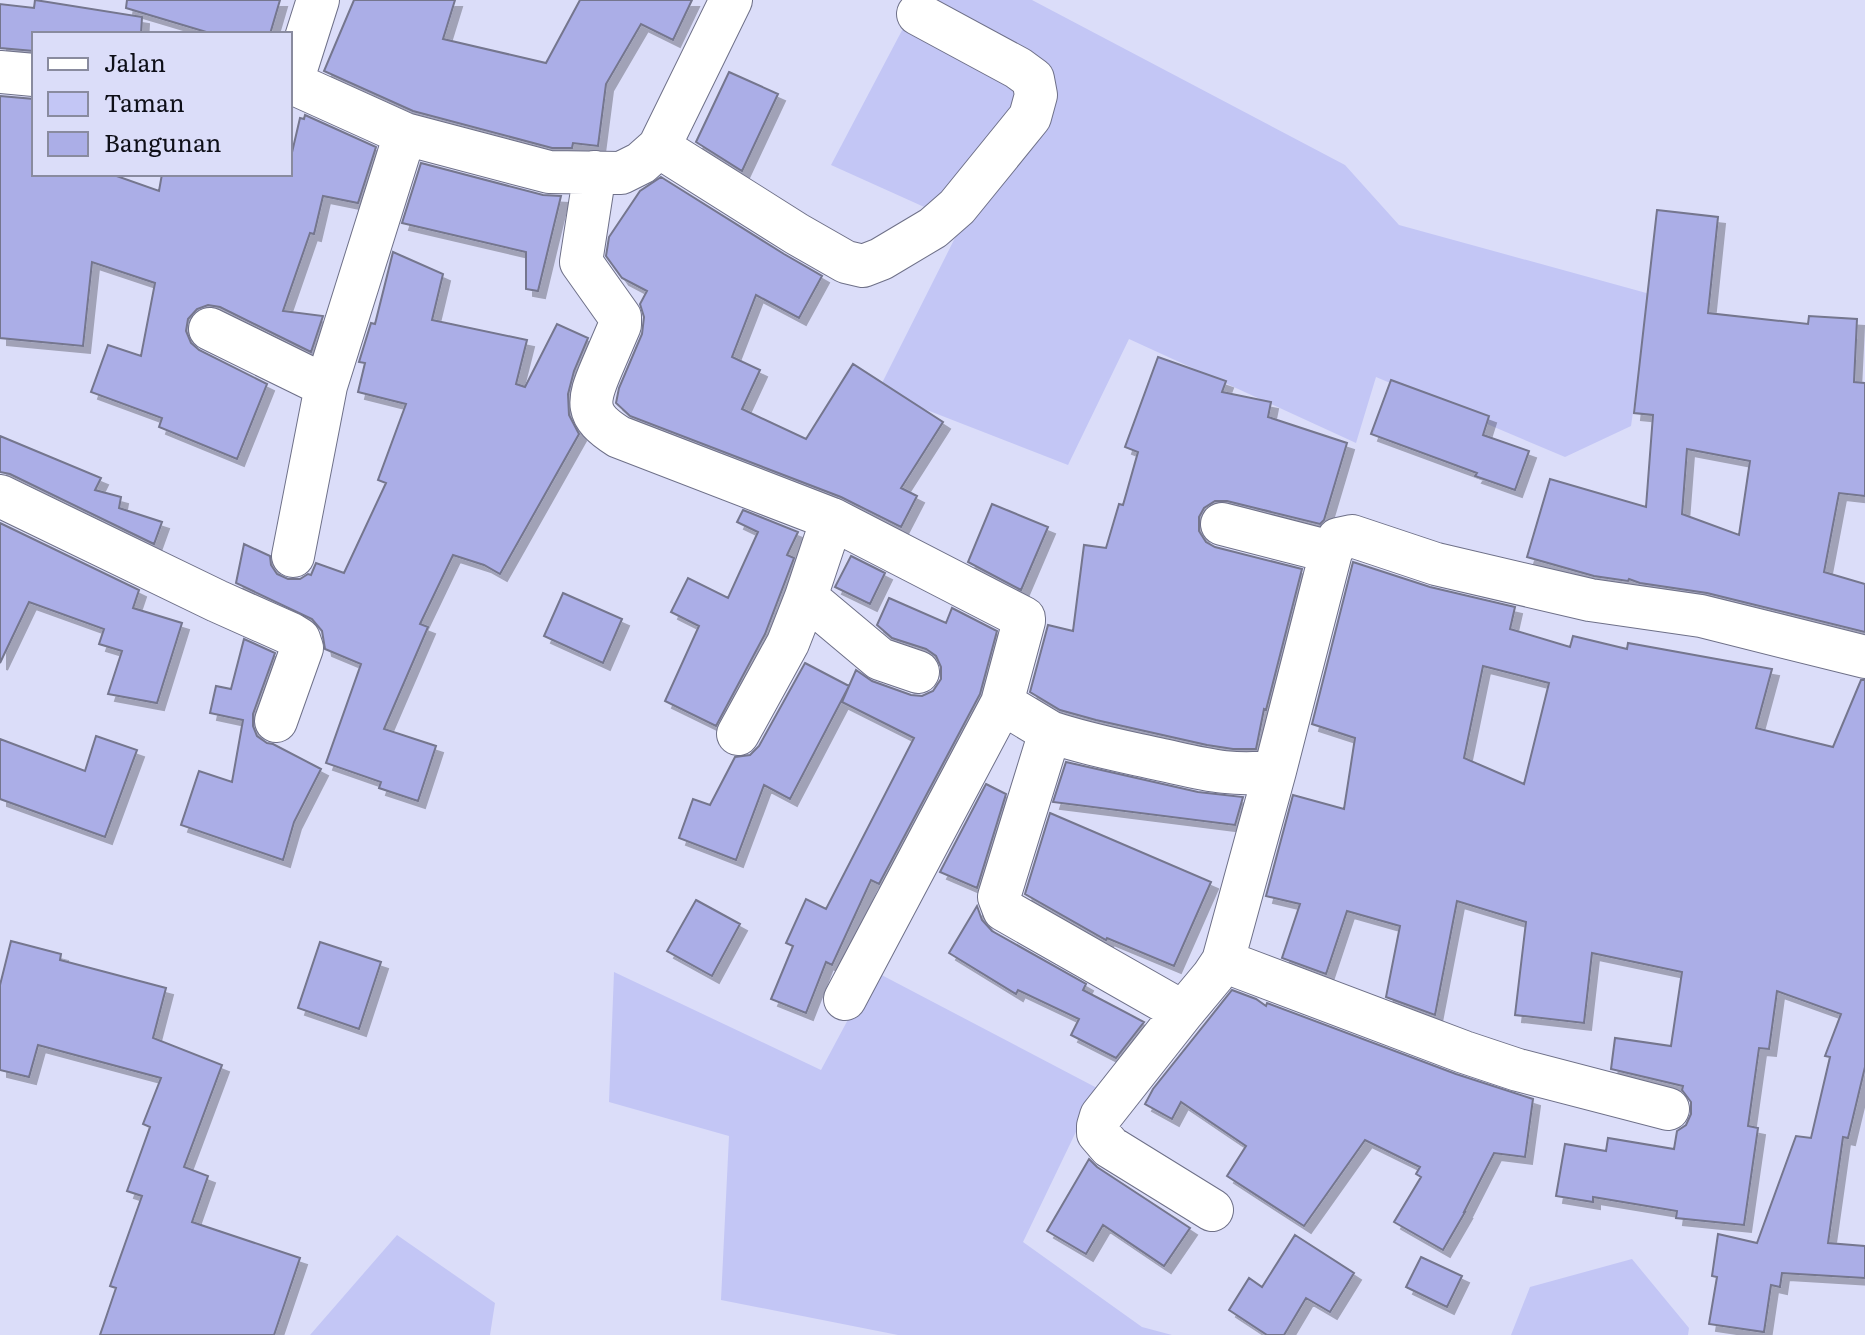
<svg xmlns="http://www.w3.org/2000/svg" width="1865" height="1335" font-family="Literata,serif">
<style>
.green{fill:#c3c6f5}
.building{fill:#abaee7;stroke:#74768e;stroke-width:2;fill-rule:evenodd;filter:url(#shadow)}
.lines{fill:none;stroke-linecap:round;stroke-linejoin:round}
.minor-casing{stroke:#6e7088;stroke-width:44}
.minor{stroke:#fff;stroke-width:42}
</style>
<defs>
<filter id="shadow"><feDropShadow dx="7" dy="7" stdDeviation="0" flood-color="#0004"/></filter>
</defs>
<rect width="100%" height="100%" fill="#dbddf9"/>
<path class="green" d="M918 0H1032L1345 165 1399 225 1650 294 1631 426 1565 457 1376 377 1356 443 1129 339 1068 465 878 391 962 224 831 165Z
M874 971 1097 1088 1023 1242 1142 1327 1172 1335H898L721 1300 729 1136 609 1102 614 972 821 1070Z
M397 1235 495 1303 490 1335H310Z
M1632 1259 1689 1328 1688 1335H1511L1530 1287Z"/>
<path class="building" d="M35 0 142 17 141 34H34V51L0 48V4L34 8Z
M127 0H280L270 34H213L126 8Z
M354 0H455L443 39 546 63 580 0H692L673 40 641 24 606 84 598 146 573 143 572 148H552L413 111 324 71Z
M729 72 778 94 742 171 696 142Z
M0 96 34 99V174H111L159 191 162 174H290V161L300 118 304 119 305 115 376 147 358 203 323 196 314 234 310 233 283 311 323 316 311 352 220 307 208 305 197 309 188 319 186 331 191 343 199 350 267 384 237 459 159 427 162 418 91 392 108 345 141 356 155 283 92 262 83 346 0 338Z
M421 163 543 195 561 196 538 291 526 289V252L402 223Z
M661 177 784 254 822 276 799 318 756 295 732 357 760 370 742 409 806 439 853 364 943 422 901 488 917 496 901 527 841 497 630 416 616 403 619 388 642 334 644 317 640 304 647 291 622 278 606 256 609 237 640 191Z
M1657 210 1718 217 1708 313 1808 324 1809 316 1857 319 1854 382 1865 383V496L1839 493 1824 572 1865 584V632L1707 593 1640 583 1629 579 1628 581 1594 576 1527 557 1550 479 1646 507 1653 415 1634 413ZM1687 449 1750 461 1739 535 1682 514Z
M393 252 443 274 432 320 527 340 516 384 525 387 557 324 588 338 574 371 568 394 569 415 579 434 500 574 484 565 453 555 420 624 428 627 384 729 436 746 418 801 379 788 381 782 326 763 361 664 325 649 322 631 312 619 236 583 244 544 270 556 271 565 277 574 288 579H300L308 574 311 575 316 563 344 573 386 483 378 480 406 404 358 392 365 363 359 362 371 323 375 324Z
M1158 357 1226 381 1222 392 1271 402 1268 417 1347 443 1324 520 1320 524 1227 501H1215L1204 508 1199 517V531L1206 542 1215 547 1302 569 1266 710 1264 709 1256 749H1233L1207 745 1096 720 1060 710 1030 692 1048 625 1073 631 1084 545 1106 548 1119 504 1123 505 1138 452 1125 447Z
M1391 380 1489 416 1483 435 1529 451 1515 490 1475 476 1477 473 1371 434Z
M0 436 101 478 95 490 121 497 119 508 162 522 154 544 10 474 0 472Z
M992 504 1048 527 1021 590 968 562Z
M743 510 798 532 787 555 794 558 765 634 716 726 665 701 699 626 671 612 688 578 728 598 758 532 737 522Z
M0 523 139 590 133 608 182 623 157 703 108 694 122 651 99 644 104 629 29 602 0 663Z
M851 556 885 573 870 604 835 587Z
M1353 562 1430 587 1515 607 1510 629 1570 647 1573 636 1627 649 1628 643 1772 669 1756 728 1833 747 1861 680H1865V1067L1848 1138 1843 1137 1828 1243 1865 1246V1278L1782 1273 1780 1287 1771 1285 1764 1332 1709 1324 1717 1277 1712 1276 1718 1234 1757 1243 1796 1136 1811 1138 1830 1057 1825 1056 1841 1014 1777 991 1769 1049 1759 1048 1748 1126 1758 1128 1744 1225 1676 1218 1677 1211 1593 1197V1202L1556 1196 1565 1144 1606 1151 1608 1138 1674 1149 1677 1131 1686 1125 1691 1114V1102L1682 1090 1683 1086 1611 1069 1615 1038 1671 1046 1682 972 1592 953 1584 1023 1515 1015 1526 922 1457 901 1435 1015 1386 997 1400 926 1347 911 1326 974 1282 958 1300 904 1266 896 1293 795 1344 809 1355 738 1312 724ZM1483 666 1549 683 1524 784 1464 758Z
M563 593 622 619 603 663 544 636Z
M889 598 946 623 952 608 997 631 980 694 879 884 871 880 832 965 826 962 806 1013 771 999 793 946 786 943 806 899 826 909 914 738 842 702 856 670 872 681 911 695 922 696 933 691 941 679V667L936 656 926 649 892 638 877 625Z
M244 639 275 653 253 714V726L257 736 267 743 273 744 321 769 294 822 283 860 181 825 199 771 232 782 243 720 210 713 216 686 231 689Z
M805 663 849 686 790 799 764 785 736 860 679 838 693 799 710 805 735 757 750 755 759 746Z
M96 736 137 750 105 837 0 799V739L85 771Z
M1066 762 1198 792 1243 797 1235 825 1053 802Z
M986 784 1006 794 977 888 940 872Z
M1050 813 1211 882 1174 966 1107 938 1106 940 1025 894Z
M696 900 740 924 712 976 667 951Z
M977 906 982 920 992 931 1086 984 1083 990 1144 1022 1116 1058 1071 1035 1079 1019 1018 990 1016 994 949 953Z
M11 941 61 954 60 960 166 988 153 1038 222 1065 184 1167 208 1176 192 1222 300 1258 274 1335H100L116 1288 110 1286 142 1196 127 1191 150 1127 143 1124 161 1078 38 1045 29 1077 0 1070V985Z
M320 942 381 962 359 1029 298 1008Z
M1232 990 1256 999 1266 1006 1267 1003 1456 1074 1533 1099 1525 1157 1494 1153 1464 1212H1465L1443 1250 1394 1222 1421 1177 1416 1174 1420 1167 1365 1140 1304 1226 1227 1176 1246 1146 1181 1102 1172 1119 1145 1104 1153 1089Z
M1089 1159 1097 1167 1190 1228 1164 1266 1103 1225 1086 1254 1047 1231Z
M1295 1235 1354 1273 1330 1312 1306 1298 1284 1335H1267L1229 1310 1249 1278 1262 1287Z
M1421 1257 1462 1276 1447 1307 1406 1287Z"/>
<g class="lines">
<defs>
<path id="minor" d="M0 72 34 75
M290 82 405 134 549 172 621 173 641 163 659 147 731 0
M292 82 318 0
M659 147 797 234 846 262 863 266 881 259 933 228 957 207 1030 117 1036 95 1033 79 1018 68 918 14
M595 172 581 262 620 317V325C614 339 608 353 602 367 587 402 584 415 619 437L832 519 1024 618V621L1002 703 845 999
M210 329 326 386
M0 496 217 601 291 634 299 639 302 648 276 721
M1222 524 1331 552
M293 556 326 386 405 134
M806 597 880 659 918 672
M1002 703 1050 732 999 897 1004 910 1183 1012 1213 976 1223 961 1275 771 1331 552 1338 539 1352 536 1436 564 1590 600 1701 616 1865 657
M1050 732C1085 744 1122 751 1158 759 1200 768 1233 778 1275 771
M738 734 788 643 806 597 832 519
M1223 961 1464 1052 1518 1070 1668 1109
M1183 1012 1101 1116 1098 1126V1133L1110 1147 1212 1210"/>
</defs>
<use href="#minor" class="minor-casing"/>
<use href="#minor" class="minor"/>
</g>
<rect x="32" y="32" width="260" height="144" fill="#dbddf9" stroke="#898b9f" stroke-width="2"/>
<rect x="48" y="58" width="40" height="12" fill="#ffffff" stroke="#898b9f" stroke-width="2"/>
<text x="104" y="72" font-size="24" fill="#0e0f18">Jalan</text>
<rect x="48" y="92" width="40" height="24" fill="#c3c6f5" stroke="#898b9f" stroke-width="2"/>
<text x="104" y="112" font-size="24" fill="#0e0f18">Taman</text>
<rect x="48" y="132" width="40" height="24" fill="#abaee7" stroke="#898b9f" stroke-width="2"/>
<text x="104" y="152" font-size="24" fill="#0e0f18">Bangunan</text>
</svg>
